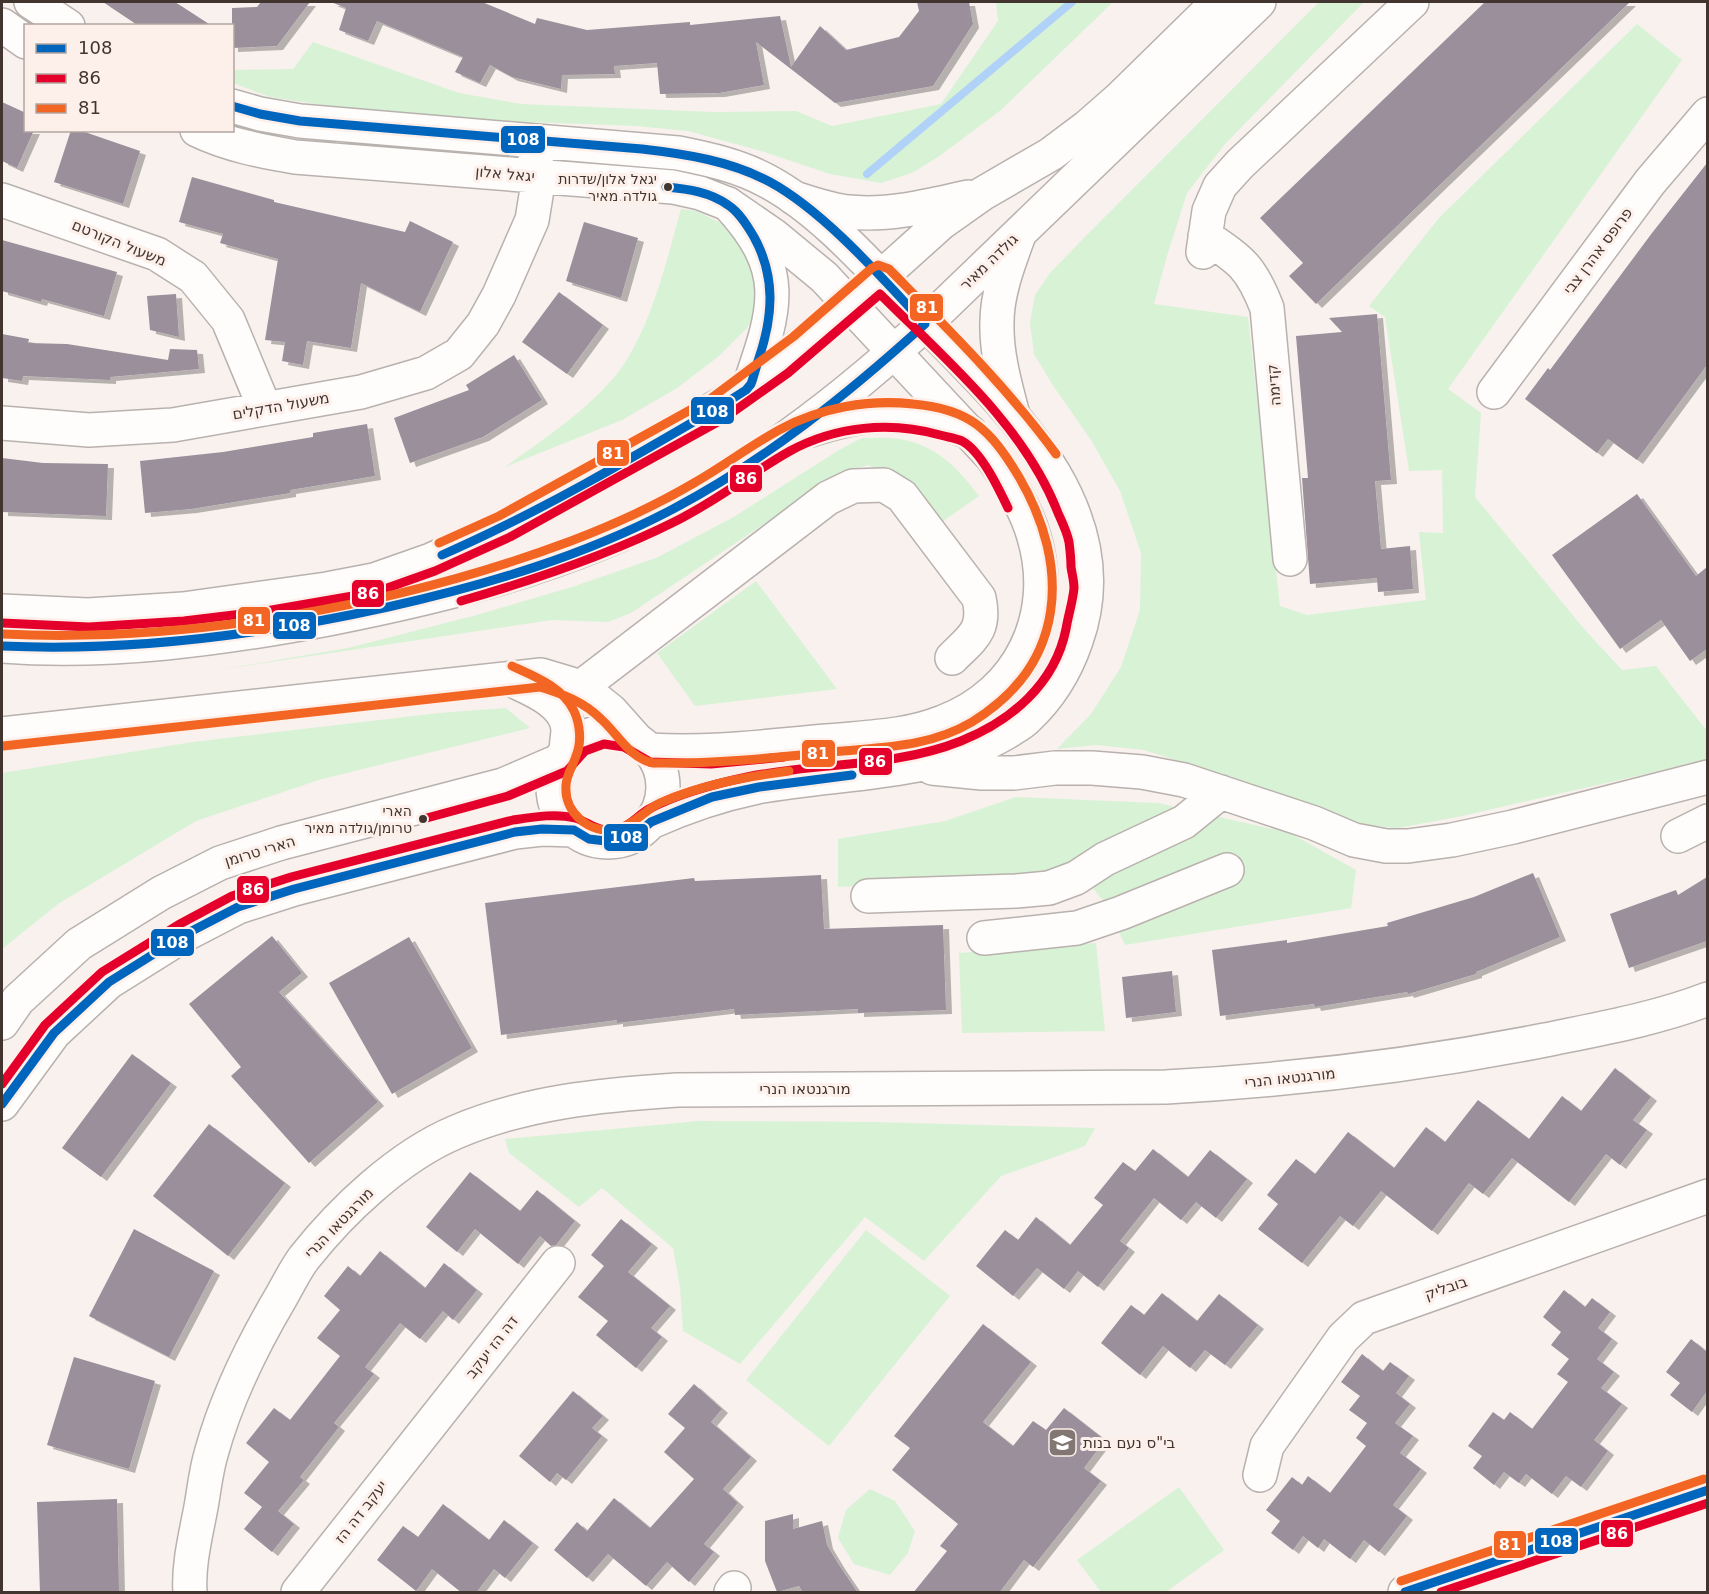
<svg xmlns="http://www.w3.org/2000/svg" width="1709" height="1594" font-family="'DejaVu Sans',Heebo,sans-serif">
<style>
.green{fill:#d8f2d6}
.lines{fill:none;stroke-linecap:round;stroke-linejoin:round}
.stream{stroke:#b0d2f8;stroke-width:8}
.building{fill:#9a8f9a;filter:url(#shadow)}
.minor-casing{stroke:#b9b1ad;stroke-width:36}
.major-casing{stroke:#b9b1ad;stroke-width:36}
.minor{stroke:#fefdfc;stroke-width:33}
.major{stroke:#fefdfc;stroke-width:33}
.bus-1-casing{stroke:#fdefe9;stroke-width:14}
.bus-2-casing{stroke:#fdefe9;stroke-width:14}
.bus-3-casing{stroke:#fdefe9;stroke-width:14}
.bus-1{stroke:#0065bd;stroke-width:9}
.bus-2{stroke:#e4002b;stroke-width:9}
.bus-3{stroke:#f26522;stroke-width:9}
.bus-dot{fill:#42352f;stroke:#fdefe9;stroke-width:2}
.labels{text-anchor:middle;stroke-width:6;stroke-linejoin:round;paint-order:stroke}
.bus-label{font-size:14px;fill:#42352f;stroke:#fdefe9;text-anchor:end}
.street-label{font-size:15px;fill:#42352f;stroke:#fdefe9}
.poi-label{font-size:15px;fill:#42352f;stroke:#fdefe9;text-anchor:start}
.line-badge{stroke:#fdefe9;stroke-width:2}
.badge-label{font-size:16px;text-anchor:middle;font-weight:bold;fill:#fff}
</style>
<defs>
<filter id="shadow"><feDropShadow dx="6" dy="4" stdDeviation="0" flood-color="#0004"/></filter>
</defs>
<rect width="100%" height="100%" fill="#f8f1ee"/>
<path class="green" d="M996 2H1113L1001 110 938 157 912 173 881 183 830 174 761 151 688 131 635 126 473 120 349 109 270 97 233 83 232 70 293 69 313 42 459 93 521 104 713 112 796 111 832 126 941 104 998 21Z
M1319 2H1364L1225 144 1187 193 1166 259 1154 304 1248 317 1280 606 1307 615 1426 600 1419 532 1443 533 1442 470 1409 471 1385 317 1369 306 1439 218 1637 24 1682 60 1448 389 1481 413 1475 497 1585 630 1622 670 1656 666 1707 731V760L1462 816 1398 828 1363 825 1280 793 1144 750 1097 745 1057 749 1091 714 1121 667 1140 610 1141 553 1120 491 1091 440 1052 384 1034 354 1030 323 1035 295 1050 273 1083 239Z
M681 209 696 211 721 223 742 243 759 272V306L747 328 719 356 677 388 622 420 505 467C544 439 600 402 626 361 654 316 667 259 681 209Z
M862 438C874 438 888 437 900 439 937 446 957 467 979 496L939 524 894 478 868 465 840 473 631 613 608 622 552 620 218 670 348 648 473 616 572 587 656 558 732 518 839 450Z
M756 581 837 689 695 706 657 653Z
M506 708 530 728 322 779 196 821 58 904 2 949V773L193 742 439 713Z
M1016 797 1158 803 1290 833 1356 870 1351 908 1125 945 1106 904 1072 863 1016 879 838 887V839L945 821Z
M1096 943 1105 1031 962 1033 959 953Z
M699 1121 874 1122 1095 1128 1085 1146 1001 1176 924 1261 865 1217 740 1364 683 1331 680 1287 673 1248 602 1188 579 1207 509 1153 505 1139Z
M866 1230 950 1296 829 1446 746 1380Z
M1179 1487 1224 1550 1166 1592H1101L1077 1560Z
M870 1489 895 1501 915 1531 908 1553 890 1575 854 1564 838 1538 846 1510Z"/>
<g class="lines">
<path class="stream" d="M867 174 1072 2"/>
</g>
<path class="building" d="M103 2H175L212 26H139Z
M261 2H310L277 46 232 48V8L257 7Z
M331 2H482L535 24 537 18 587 30 690 22V25L780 16 791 67 820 26 846 50 899 37 919 11 917 2H969L973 24 933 86 835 103 756 42 764 85 719 93 660 94 657 63 614 66 615 74 562 75 561 89 512 77 490 65 480 83 455 72 463 57 377 21 368 41 339 30 346 8Z
M1485 2H1630L1316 304 1289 276 1303 263 1260 218Z
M2 102 26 113V130H34L17 168 2 161Z
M71 130H79L140 151 123 204 54 182Z
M1707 163V365L1637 460 1608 439 1597 453 1525 399 1548 368 1550 370 1652 233Z
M192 177 274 200V202L405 232 410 221 453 242 420 312 361 283 351 348 307 341 303 365 282 361 285 342 265 340 278 259 220 243 223 234 179 222Z
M584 222 638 238 621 298 566 281Z
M2 240 117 272 104 316 42 299 41 302 2 291Z
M559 292 603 325 567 374 522 342Z
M176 294 179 337 150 330 147 296Z
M1377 314 1391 480 1375 481 1381 549 1410 546 1413 589 1378 592 1377 578 1310 584 1302 478H1308L1296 336 1342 332 1329 318Z
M2 334 29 339 28 343 67 344 168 360 170 349 197 350 199 369 110 377V380L23 376 22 381 2 378Z
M514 355 542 400 483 437 410 463 394 418 469 390 466 385Z
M367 424 375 476 290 490V493L191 509 145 513 140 461 223 452 313 437V433Z
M2 458 43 463 108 464 106 516 2 512Z
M1637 494 1696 576 1707 567V649L1690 661 1661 620 1620 649 1552 555Z
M1533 873 1560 937 1476 972V974L1408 994 1407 992 1315 1007 1314 1004 1220 1016 1212 950 1287 940V943L1388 926 1387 923 1474 897Z
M821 875 824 929 943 925 946 1010 858 1013V1009L735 1015 734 1009 617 1023V1020L501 1035 485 903 694 878 695 881Z
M1707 877V941L1629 968 1610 914 1676 890 1678 895Z
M272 936 302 973 279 992 378 1102 309 1163 231 1076 241 1067 189 1004Z
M409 937 472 1048 392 1094 329 983Z
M1172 971 1176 1012 1126 1018 1122 977Z
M132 1054 171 1083 101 1177 62 1148Z
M1615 1068 1651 1097 1633 1120 1647 1130 1620 1165 1606 1154 1569 1202 1512 1158 1483 1194 1469 1183 1432 1231 1381 1191 1353 1226 1340 1216 1302 1263 1258 1229 1278 1204 1267 1195 1296 1159 1315 1174 1348 1132 1394 1168 1426 1127 1445 1142 1478 1100 1529 1139 1562 1096 1581 1111Z
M209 1124 285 1183 228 1256 153 1196Z
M1153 1149 1188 1177 1210 1150 1247 1179 1216 1218 1196 1202 1181 1220 1154 1198 1120 1241 1129 1248 1098 1287 1078 1271 1064 1289 1037 1268 1013 1296 976 1266 1005 1230 1018 1240 1036 1217 1070 1245 1103 1205 1094 1198 1123 1162 1135 1171Z
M470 1172 520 1211 537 1190 575 1221 556 1245 551 1246 540 1236 518 1264 475 1229 457 1252 426 1227Z
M621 1219 652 1244 628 1272 670 1306 651 1328 662 1337 636 1368 596 1335 608 1321 578 1297 604 1266 591 1255Z
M134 1229 214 1271 169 1357 89 1316Z
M380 1251 425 1288 444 1263 477 1290 453 1320 443 1311 420 1339 400 1323 365 1367 374 1374 334 1423 339 1427 300 1477 304 1480 278 1511 294 1524 272 1552 244 1529 262 1507 244 1493 269 1462 246 1443 274 1408 290 1420 340 1356 317 1338 340 1310 324 1296 348 1266 360 1276Z
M1564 1290 1585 1307 1592 1298 1610 1312 1598 1328 1612 1339 1597 1359 1614 1372 1601 1388 1622 1404 1594 1440 1608 1451 1581 1487 1566 1476 1552 1494 1526 1474 1519 1483 1504 1472 1494 1485 1473 1468 1482 1456 1468 1446 1493 1412 1504 1420 1510 1412 1532 1429 1568 1382 1557 1374 1569 1359 1551 1345 1561 1332 1543 1317Z
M1162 1293 1197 1321 1219 1294 1258 1325 1225 1365 1205 1350 1190 1368 1163 1346 1140 1375 1101 1343 1131 1305 1144 1315Z
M983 1324 1031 1362 983 1422 1013 1446 1033 1421 1046 1430 1064 1408 1105 1440 1084 1468 1101 1481 1033 1567 1024 1560 999 1593H913L947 1551 940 1546 958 1524 892 1470 910 1448 894 1436Z
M1691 1339 1707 1352V1391L1692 1412 1670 1395 1680 1383 1666 1372Z
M1362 1354 1383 1371 1390 1362 1409 1376 1396 1393 1410 1404 1395 1423 1413 1436 1400 1453 1421 1469 1393 1505 1407 1516 1379 1552 1364 1540 1350 1559 1324 1539 1318 1548 1303 1536 1293 1550 1271 1533 1280 1521 1266 1510 1292 1477 1302 1485 1308 1476 1330 1493 1366 1446 1356 1438 1367 1423 1349 1410 1360 1396 1341 1382Z
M74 1357 155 1381 129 1469 47 1445Z
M694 1384 722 1409 711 1422 751 1457 723 1489 738 1503 704 1544 714 1552 689 1582 667 1562 646 1586 608 1554 587 1578 554 1550 577 1522 587 1531 614 1498 650 1528 694 1479 664 1452 685 1428 668 1414Z
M573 1391 603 1416 592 1428 602 1436 566 1480 557 1473 550 1482 519 1456Z
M117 1499 119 1591 40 1593 37 1502Z
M443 1504 489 1540 504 1520 533 1543 505 1578 494 1569 476 1593H462L432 1569 416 1591 377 1560 403 1526 418 1537Z
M793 1514V1529L822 1521 827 1545 839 1565 858 1593H803L799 1586 777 1592 765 1561V1521Z"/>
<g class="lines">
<defs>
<path id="minor" d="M31 2 68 26
M2 25 26 42
M232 106 260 114 300 121 678 153C708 159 740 166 767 181 827 213 880 278 928 326 1009 408 1122 513 1076 641 1066 670 1049 698 1026 719 1021 724 1013 728 1007 732 932 777 840 771 757 787 719 795 686 806 651 822
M197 130C228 145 261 151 295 157L673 187 700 193 728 204 773 235 824 277 992 457C1009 481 1026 508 1034 537 1057 615 1020 693 943 722 906 737 866 737 827 741 768 746 709 754 650 750
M2 200 157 254 193 277 228 320 265 409
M1205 236C1242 261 1251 267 1267 308L1290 559
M1203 252 1209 211 1220 186 1240 164 1412 2
M1494 392 1650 182 1708 114
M2 423 89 430 173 425 361 392 426 373 459 354 483 324 499 295 532 220 539 177 535 155
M514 681C533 690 566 703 568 729 568 736 566 745 566 753
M581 687 828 498 853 486 884 485 902 496 979 598C986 630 973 637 952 658
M553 787a55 55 0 1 1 110 0a55 55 0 1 1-110 0Z
M2 734 541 675 581 687 611 711 636 739
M932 768 982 773H1014L1055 768H1092L1142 772 1184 780 1314 823 1354 840 1386 846H1408L1452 840 1513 827 1708 777
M1678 836 1708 821
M868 896 1016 891 1049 888 1076 878 1105 859 1184 822 1221 792
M984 938 1077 928 1121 913 1227 870
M2 1023 18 1000 79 944 161 893 220 863 281 843 503 785 561 760
M2 1104 54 1033 109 982 184 935 238 907 294 889 515 832 542 829 574 830
M1260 1475 1267 1446 1343 1338 1364 1318 1708 1196
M190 1592C188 1565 196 1534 201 1507 204 1490 206 1471 211 1454 226 1399 252 1346 281 1297 288 1285 295 1270 304 1258 342 1210 399 1156 456 1132 526 1102 601 1095 677 1090L1166 1087C1293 1080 1419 1065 1545 1040 1599 1029 1656 1019 1708 999
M298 1592 558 1263
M731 1592 734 1588
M1405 1592 1708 1490"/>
<path id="major" d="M794 198C811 203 830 210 848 212 889 216 929 206 968 197
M728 204C790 271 776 308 749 387
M1013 415C1005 385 996 353 997 322 997 293 1009 262 1019 235
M811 430C873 409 908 411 970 432
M2 611 88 615 183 609 327 589 374 580 431 560 504 527 676 432 749 387 851 304 941 223 982 194 1051 154 1087 127 1119 99 1218 2
M2 646C111 654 221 639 328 619 445 596 567 566 673 509 766 459 848 395 925 324L1259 2"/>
</defs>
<use href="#minor" class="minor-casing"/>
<use href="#major" class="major-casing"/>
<use href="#minor" class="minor"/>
<use href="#major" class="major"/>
<defs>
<path id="bus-1" d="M442 555C540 512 632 458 724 404L746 390 751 384C754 376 756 367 759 358 773 316 776 277 754 237 747 225 739 212 728 205 710 192 688 189 666 187
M2 646C132 652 261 635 388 607 486 585 584 556 673 509 766 460 848 394 925 324 882 278 825 212 770 182 731 161 686 154 642 149L300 121 260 114 232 106
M2 1104 54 1033 109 982 184 935 238 907 294 889 515 832 542 829 574 830 589 839 614 842 638 833 651 822 712 797 759 787 852 775
M1405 1592 1708 1490"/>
<path id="bus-2" d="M461 601C534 580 606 556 674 522 715 502 751 473 790 451 836 426 890 421 940 435 947 437 955 438 962 441 981 451 999 489 1008 508
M2 623 89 627 184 621 266 611 376 592 435 571 510 537 723 419 788 373 880 294C944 358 1025 426 1058 513 1062 522 1067 532 1069 542 1070 550 1071 559 1071 567 1072 574 1074 581 1074 588 1073 601 1068 616 1066 629 1055 684 1011 721 961 741 894 768 818 762 747 777 714 784 679 793 649 809 637 816 628 828 614 830 597 832 589 822 575 818 556 813 533 817 513 820L291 877 232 896 178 925 102 972 45 1025 2 1084
M423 819 508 796 567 771 585 751 604 744 624 747 650 762 711 764 784 757
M1441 1592 1708 1503"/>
<path id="bus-3" d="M439 543 499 516 710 399 793 337 872 268 878 265 889 269C947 328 1006 386 1056 454
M3 634C188 643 397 606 571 541 613 525 655 506 694 483 724 466 751 445 781 429 820 408 868 399 913 404 970 409 990 429 1019 477 1071 566 1067 664 972 722 928 748 880 747 832 752 772 758 713 764 653 763 629 758 618 734 601 719 584 702 563 694 540 687L3 746
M512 666C534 676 563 687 574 711 580 724 582 742 576 756 573 766 566 775 566 786 564 813 590 835 617 829 634 825 645 810 660 803 701 785 744 777 789 771
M1401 1581 1704 1479"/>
</defs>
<use href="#bus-1" class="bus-1-casing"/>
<use href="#bus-2" class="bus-2-casing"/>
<use href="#bus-3" class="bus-3-casing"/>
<use href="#bus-1" class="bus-1"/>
<use href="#bus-2" class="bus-2"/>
<use href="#bus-3" class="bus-3"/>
</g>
<defs>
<symbol id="school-square" viewBox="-11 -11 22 22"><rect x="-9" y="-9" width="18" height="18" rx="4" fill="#827772" stroke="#fdefe9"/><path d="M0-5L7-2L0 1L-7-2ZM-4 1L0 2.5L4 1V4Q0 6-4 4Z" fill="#fff"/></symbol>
</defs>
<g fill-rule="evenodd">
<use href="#school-square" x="1046" y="1426" width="33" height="33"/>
</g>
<g class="bus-dot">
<circle cx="668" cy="187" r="5"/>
<circle cx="423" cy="819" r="5"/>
</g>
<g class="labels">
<g class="bus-label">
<text x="657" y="184">יגאל אלון/שדרות<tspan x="657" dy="17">גולדה מאיר</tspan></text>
<text x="412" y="816">הארי<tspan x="412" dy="17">טרומן/גולדה מאיר</tspan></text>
</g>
<g class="street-label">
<text transform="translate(505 174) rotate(5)" y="5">יגאל אלון</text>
<text transform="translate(119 243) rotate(22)" y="5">משעול הקורטם</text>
<text transform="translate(1598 251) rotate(-53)" y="5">פרופס אהרן צבי</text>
<text transform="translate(989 262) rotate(-44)" y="5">גולדה מאיר</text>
<text transform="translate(1274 385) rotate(-95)" y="5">קדימה</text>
<text transform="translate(281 406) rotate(-10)" y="5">משעול הדקלים</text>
<text transform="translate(260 851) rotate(-17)" y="5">הארי טרומן</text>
<text transform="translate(1290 1078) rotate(-6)" y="5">מורגנטאו הנרי</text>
<text x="805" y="1094">מורגנטאו הנרי</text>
<text transform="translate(339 1223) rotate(-46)" y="5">מורגנטאו הנרי</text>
<text transform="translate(1446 1288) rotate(-19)" y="5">בובליק</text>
<text transform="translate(492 1347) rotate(-52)" y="5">דה הז יעקב</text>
<text transform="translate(361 1512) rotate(-52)" y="5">יעקב דה הז</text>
</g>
<g class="poi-label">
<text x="1083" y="1448">בי"ס נעם בנות</text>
</g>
</g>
<g class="line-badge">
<rect x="500" y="125" width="46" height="29" rx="6" fill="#0065bd"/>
<rect x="909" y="293" width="35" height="29" rx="6" fill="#f26522"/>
<rect x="690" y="396" width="45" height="29" rx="6" fill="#0065bd"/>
<rect x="596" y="439" width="34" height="28" rx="6" fill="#f26522"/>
<rect x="729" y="464" width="34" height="29" rx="6" fill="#e4002b"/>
<rect x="351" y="579" width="34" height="29" rx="6" fill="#e4002b"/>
<rect x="237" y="606" width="34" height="29" rx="6" fill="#f26522"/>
<rect x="272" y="611" width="45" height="29" rx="6" fill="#0065bd"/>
<rect x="801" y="739" width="35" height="29" rx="6" fill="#f26522"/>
<rect x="858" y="747" width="35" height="29" rx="6" fill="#e4002b"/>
<rect x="603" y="823" width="46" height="29" rx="6" fill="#0065bd"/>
<rect x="236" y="875" width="34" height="29" rx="6" fill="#e4002b"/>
<rect x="150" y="928" width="45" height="29" rx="6" fill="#0065bd"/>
<rect x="1600" y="1519" width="34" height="29" rx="6" fill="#e4002b"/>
<rect x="1534" y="1527" width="45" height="28" rx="6" fill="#0065bd"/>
<rect x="1493" y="1530" width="34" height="29" rx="6" fill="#f26522"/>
</g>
<g class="badge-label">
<text x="523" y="145">108</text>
<text x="927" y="313">81</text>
<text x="712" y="417">108</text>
<text x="613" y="459">81</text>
<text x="746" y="484">86</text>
<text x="368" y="599">86</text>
<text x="254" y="626">81</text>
<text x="294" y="631">108</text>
<text x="818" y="759">81</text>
<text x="875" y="767">86</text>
<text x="626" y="843">108</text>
<text x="253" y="895">86</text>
<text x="172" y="948">108</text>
<text x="1617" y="1539">86</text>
<text x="1556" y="1547">108</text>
<text x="1510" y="1550">81</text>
</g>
<rect width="1709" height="1594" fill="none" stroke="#42352f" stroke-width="6"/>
<rect x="24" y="24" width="210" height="108" fill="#fdefe9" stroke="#b2a59f" stroke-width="1.5"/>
<rect x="36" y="44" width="30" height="9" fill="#0065bd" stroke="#b2a59f" stroke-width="1.5"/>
<text x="78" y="54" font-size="18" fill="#42352f">108</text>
<rect x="36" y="74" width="30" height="9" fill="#e4002b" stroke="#b2a59f" stroke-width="1.5"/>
<text x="78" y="84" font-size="18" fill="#42352f">86</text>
<rect x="36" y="104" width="30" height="9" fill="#f26522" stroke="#b2a59f" stroke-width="1.5"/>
<text x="78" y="114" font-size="18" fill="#42352f">81</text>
</svg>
